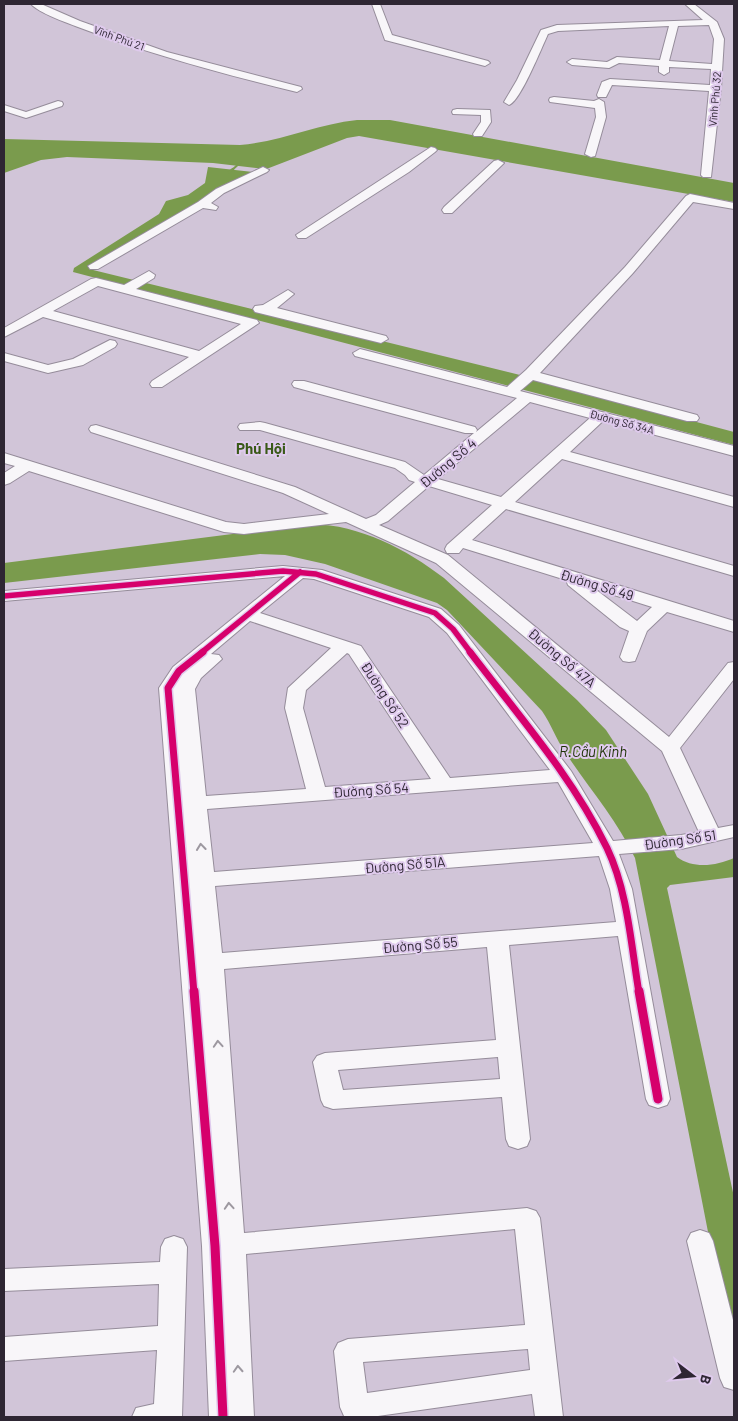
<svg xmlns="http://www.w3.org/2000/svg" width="738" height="1421" font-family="Barlow,sans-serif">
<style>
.water{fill:#7a9b4d}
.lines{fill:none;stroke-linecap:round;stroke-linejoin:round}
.stream-far1{stroke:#7a9b4d;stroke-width:2}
.stream{stroke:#7a9b4d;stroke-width:2.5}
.minor-casing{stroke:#958c9a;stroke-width:2}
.minor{fill:#f8f6f9;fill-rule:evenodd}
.cycleway-far2-casing{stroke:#dfcaed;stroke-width:8}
.cycleway-far1-casing{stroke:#dfcaed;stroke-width:10}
.cycleway-casing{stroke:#dfcaed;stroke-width:12}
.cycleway-far2{stroke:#d6006c;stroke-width:5.5}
.cycleway-far1{stroke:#d6006c;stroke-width:7}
.cycleway{stroke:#d6006c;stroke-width:9}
.oneway{stroke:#9d98a0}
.labels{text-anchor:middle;stroke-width:4;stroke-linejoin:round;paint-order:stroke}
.far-street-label{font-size:11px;fill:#2e2633;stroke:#dfcaed}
.street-label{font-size:14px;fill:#2e2633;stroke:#dfcaed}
.neighbourhood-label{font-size:15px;font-weight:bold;fill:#395917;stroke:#dfcaed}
.water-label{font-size:15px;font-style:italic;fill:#1d3205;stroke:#dfcaed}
</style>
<rect width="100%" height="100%" fill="#d1c5d8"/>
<path class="water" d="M357 120H390L734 183V202L359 136 347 138 269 168H256L213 163 67 157 41 160 4 173V139L240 145C280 142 317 124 357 120Z
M208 167 253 172 89 269 524 376 734 432V445L73 272 74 268 159 214 166 201 188 195 205 183Z
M312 524C360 525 406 549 444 578L577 700 606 730 648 794 677 857C693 869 716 866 734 858V877L670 885 667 888 734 1197V1365L635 858C617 820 588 787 565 752 556 739 551 724 542 711L447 610 437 603 325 564 285 555 260 554 4 583V563Z"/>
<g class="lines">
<path class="stream-far1" d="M232 170 241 162"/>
<path class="stream" d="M229 172 233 169"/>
<defs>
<path id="minor" d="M31 4H41L80 21 167 52 301 87 302 89 297 92C223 74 149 54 78 27 65 22 39 13 31 4Z
M372 4H380L392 35 488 61 490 63 485 66 385 40Z
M685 4H694L717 22 724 39 721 88 711 177H703L701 175 709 91 612 85 606 97H598L597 95 602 82 610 79 710 85 711 69 669 67V72L664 75 659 72V66L619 63 609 68 572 65 567 62 572 59 607 62 617 57 660 60 669 26 558 31 548 34C542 47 520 102 509 105L504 102 517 80 541 30 557 25 703 20ZM709 25 714 39 712 64 669 61 678 26Z
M554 97 594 101 599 99 604 102 606 117 595 156 591 157 585 154 596 117 595 108 550 102 549 100 550 98Z
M58 101 62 102 63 104 62 106 26 118 4 111V105L26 112Z
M457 109 490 110 491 122 482 136H474L473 134 481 122V115L453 114 452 112 453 110Z
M431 147 435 148 437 150 435 152 409 172 306 238H298L296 235Z
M498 160 504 163 502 165 452 213H444L442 210 444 207 494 161Z
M263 167 269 170 267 172 224 193 211 203 218 207 216 210 203 208 98 269H90L88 266 198 202 216 189Z
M690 194 734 203V209L693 202 633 273 540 373 697 415 699 418 697 421H687L533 380 520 391 734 446V456L603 421 570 452 734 497V507L562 459 515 502 734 566V576L506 509 472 540 734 621V632L667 612 647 631 635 661 629 662 623 661 620 657 629 631 620 627 568 585 566 580 463 548 459 553H447L445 549 447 545 492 505 429 486 388 521 379 525 448 555 669 737 728 663 734 662V679L680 748 718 828 734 825V837L681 849 619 854 632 889 670 1099 667 1105 658 1108 649 1105 646 1099 618 936 509 945 530 1139 527 1146 518 1149 509 1146 506 1139 502 1097 333 1109 324 1106 321 1100 313 1062 317 1056 325 1053 496 1040 487 947 224 969 244 1233 527 1208 536 1211 540 1218 563 1417H535L532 1394 371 1417 344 1416 340 1407 334 1351 338 1343 348 1339 525 1325 515 1229 246 1254 254 1417H209L202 1246 159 688 173 667 285 576 4 601V591L283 566 322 570 441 609 459 625 571 771 613 841 681 835 699 832 662 751 436 563 346 522 244 534 224 532 29 471 10 483 4 485V473L15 466 4 463V453L226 522 244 524 329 514 283 493 91 432 89 429 91 426 96 425 295 487 366 519 376 515 415 482 409 480 405 475 395 468 260 430H240L238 427 240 424 260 422 265 423 405 462 424 475 474 433H465L294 387 292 384 294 381H304L475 427 477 430 476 432 517 398 355 356 353 353 360 349 507 387 526 370 625 267 686 196ZM530 402 590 418 501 497 438 479ZM303 578 314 579 429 617 447 633 550 770 450 778 361 646 260 613ZM595 589 652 607 637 621ZM250 621 331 648 288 688 285 708 306 789 206 796 195 689 201 678 222 659 219 655 211 654ZM347 653 349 654 431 779 325 787 303 708 306 690ZM558 782 593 843 214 872 207 809ZM599 856 610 889 616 922 222 953 215 886ZM498 1057 500 1079 343 1090 338 1070ZM528 1349 530 1370 367 1393 363 1362Z
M149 271 155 275 154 278 136 289 257 320 259 323 162 387H152L150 384 152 381 189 357 43 317 4 337V328L91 279 96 278 124 285ZM98 286 241 324 199 351 53 311Z
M288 290 294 294 277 308 386 336 388 339 381 343 255 312 253 309 255 306 263 305Z
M110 340 115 341 117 344 115 347 83 365 48 373 4 361V353L48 365 73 359Z
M700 1230 709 1233 713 1241 734 1324V1390L724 1387 720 1378 687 1241 691 1233Z
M174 1236 183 1239 187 1247 182 1417H132L136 1408 154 1404 157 1350 4 1361V1337L158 1326 159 1284 4 1291V1269L160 1262 161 1247 165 1239Z"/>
</defs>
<use href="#minor" class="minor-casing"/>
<use href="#minor" class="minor"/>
<defs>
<path id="cycleway-far2" d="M4 596 283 571 316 574 435 613 453 629 471 653
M201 653 300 572"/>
<path id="cycleway-far1" d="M470 652C518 715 572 776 607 848 628 892 631 945 639 993
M194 993 168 688 179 671 203 652"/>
<path id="cycleway" d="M194 991 215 1246 223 1417
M639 991 658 1099"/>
</defs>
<use href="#cycleway-far2" class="cycleway-far2-casing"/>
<use href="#cycleway-far1" class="cycleway-far1-casing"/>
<use href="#cycleway" class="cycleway-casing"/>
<use href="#cycleway-far2" class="cycleway-far2"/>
<use href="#cycleway-far1" class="cycleway-far1"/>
<use href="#cycleway" class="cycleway"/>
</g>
<defs><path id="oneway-chevron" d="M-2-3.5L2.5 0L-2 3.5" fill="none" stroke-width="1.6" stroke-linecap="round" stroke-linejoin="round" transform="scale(1.25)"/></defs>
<g class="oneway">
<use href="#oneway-chevron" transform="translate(201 847) rotate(-96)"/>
<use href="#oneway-chevron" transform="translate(218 1044) rotate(-94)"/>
<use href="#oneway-chevron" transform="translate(229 1206) rotate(-94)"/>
<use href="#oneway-chevron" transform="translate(238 1369) rotate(-93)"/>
</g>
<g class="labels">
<g class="far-street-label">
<text transform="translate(119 38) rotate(20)" y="4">Vĩnh Phú 21</text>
<text transform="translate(715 99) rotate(-85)" y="4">Vĩnh Phú 32</text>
<text transform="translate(622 422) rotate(15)" y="4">Đường Số 34A</text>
</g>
<g class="street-label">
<text transform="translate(448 463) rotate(-40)" y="5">Đường Số 4</text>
<text transform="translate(597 585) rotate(17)" y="5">Đường Số 49</text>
<text transform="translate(562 658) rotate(40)" y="5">Đường Số 47A</text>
<text transform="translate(385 695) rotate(57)" y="5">Đường Số 52</text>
<text transform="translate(371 790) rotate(-4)" y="5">Đường Số 54</text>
<text transform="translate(680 840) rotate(-8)" y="5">Đường Số 51</text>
<text transform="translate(405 865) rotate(-5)" y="5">Đường Số 51A</text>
<text transform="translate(420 945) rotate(-5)" y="5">Đường Số 55</text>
</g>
<g class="neighbourhood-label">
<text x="261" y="454">Phú Hội</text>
</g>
<g class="water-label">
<text x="593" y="757">R.Cầu Kinh</text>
</g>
</g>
<rect width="738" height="1421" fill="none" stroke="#2e2633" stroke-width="10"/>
<g transform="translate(693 1376) rotate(106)" stroke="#dfcaed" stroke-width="4" paint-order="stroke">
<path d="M0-4L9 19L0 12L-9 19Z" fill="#2e2633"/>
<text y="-8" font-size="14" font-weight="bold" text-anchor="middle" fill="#2e2633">B</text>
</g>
</svg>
